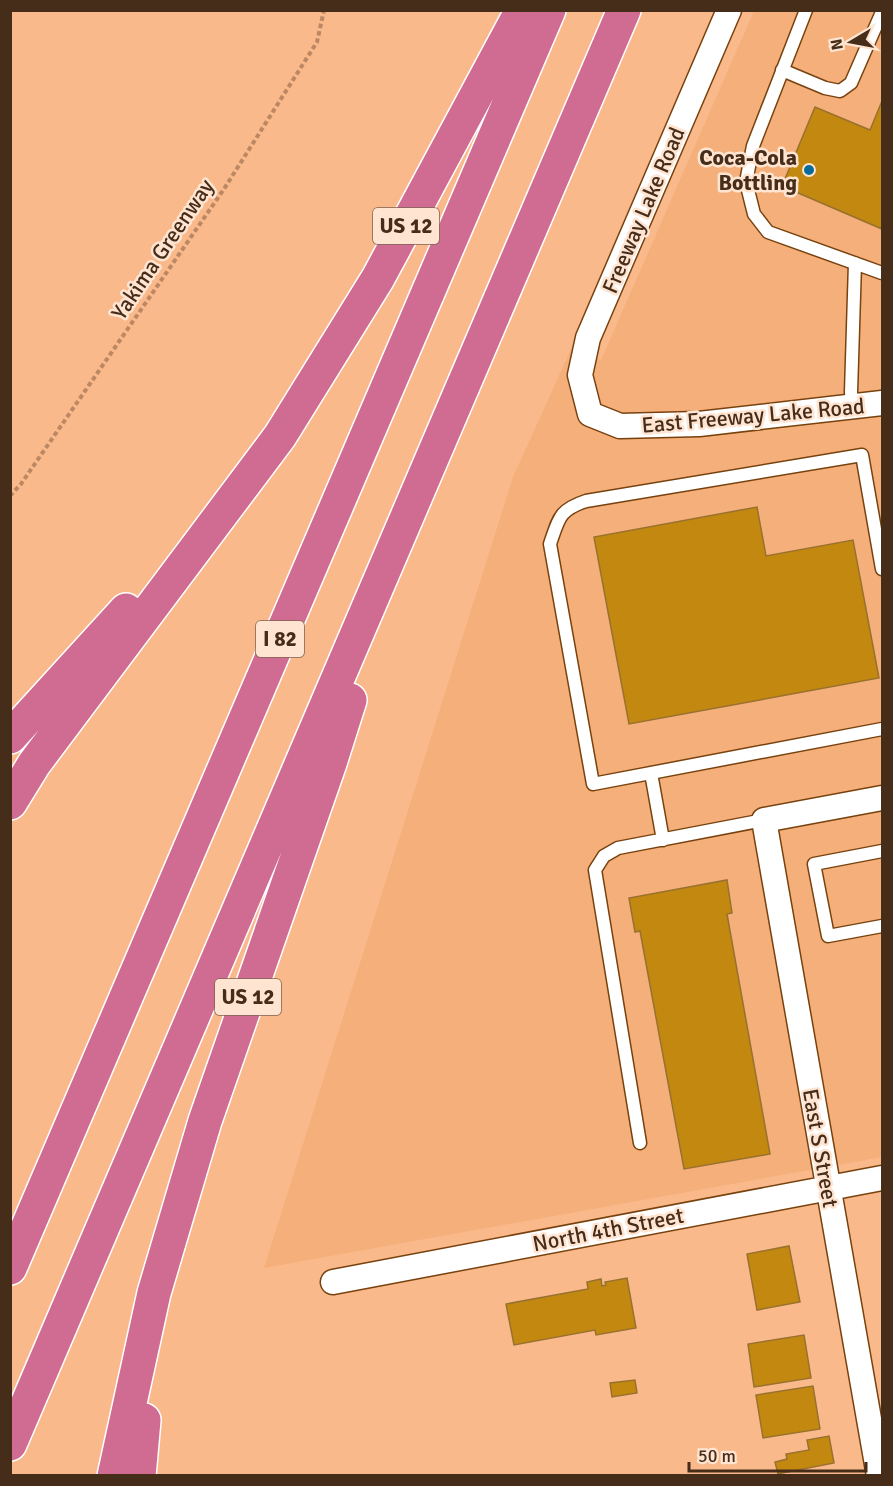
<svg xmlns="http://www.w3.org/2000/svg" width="893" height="1486" font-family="Signika,sans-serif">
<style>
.built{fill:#f5af7a}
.building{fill:#c3880f;stroke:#99712f;stroke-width:1.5}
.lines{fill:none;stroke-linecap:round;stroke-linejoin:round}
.lane-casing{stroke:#78420e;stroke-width:15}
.street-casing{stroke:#78420e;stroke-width:27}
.highway-casing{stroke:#fff;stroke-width:36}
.path{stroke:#bb8863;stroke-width:4;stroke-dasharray:4.5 3;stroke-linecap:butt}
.lane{stroke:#fff;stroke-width:12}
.street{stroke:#fff;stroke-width:24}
.highway{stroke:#d06b91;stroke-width:33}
.poi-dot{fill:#086c9a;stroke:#ffe4d1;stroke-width:2}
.labels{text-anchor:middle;stroke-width:5;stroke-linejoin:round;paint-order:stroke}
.shield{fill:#ffe4d1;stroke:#7e6450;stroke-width:1.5}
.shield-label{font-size:21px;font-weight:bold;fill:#462d19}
.poi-label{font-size:22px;font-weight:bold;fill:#462d19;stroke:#ffe4d1;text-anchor:end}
.street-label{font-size:22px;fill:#462d19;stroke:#ffe4d1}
</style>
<rect width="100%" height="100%" fill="#fab98a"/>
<path class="built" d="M754 11H882V411H881L882 421V1157L264 1268 513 477 572 347 601 360Z"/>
<path class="building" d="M882 101V229L782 186 815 107 870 130Z
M757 507 766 556 853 540 879 678 629 724 594 537Z
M727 880 732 913 727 914 770 1154 684 1169 640 931 635 932 629 898Z
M789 1246 800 1302 757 1310 747 1254Z
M627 1278 636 1328 596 1335 595 1330 514 1345 506 1304 588 1289 587 1282 601 1279 602 1286 606 1285 605 1282Z
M804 1335 811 1378 754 1387 748 1344Z
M635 1380 637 1393 612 1397 610 1383Z
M813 1386 820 1429 763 1438 756 1395Z
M829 1436 834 1463 778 1474 775 1462 787 1459 786 1454 809 1450 807 1440Z"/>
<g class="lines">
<defs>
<path id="lane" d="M806 10 753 146 746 182 754 214 768 232 882 273
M782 70 825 88 840 91 851 83 882 12
M852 407 851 392 855 263
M882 569 862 455 586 501C559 510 559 518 550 544L593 784 882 729
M651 773 663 840
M882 851 814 864 828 936 882 926
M640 1143 595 870 604 856 618 848 764 820"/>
<path id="street" d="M729 10 588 338 580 375 590 414 620 426 699 424 882 403
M333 1282 882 1178
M879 1476 764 820 882 798"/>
<path id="highway" d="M10 737 126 610
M10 803 34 764 280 436 378 278 522 10
M10 1268 549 10
M10 1444 624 10
M114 1476 154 1293 205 1121 330 763 350 700
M139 1476 144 1420"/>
</defs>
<use href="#lane" class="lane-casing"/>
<use href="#street" class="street-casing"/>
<use href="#highway" class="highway-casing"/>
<path class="path" d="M10 496 21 484 224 189 317 42 324 10"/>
<use href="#lane" class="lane"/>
<use href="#street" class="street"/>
<use href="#highway" class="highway"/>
</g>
<circle class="poi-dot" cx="809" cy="170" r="6"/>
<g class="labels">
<g class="shield">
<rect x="373" y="208" width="66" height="36" rx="4.5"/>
<rect x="256" y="621" width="48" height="36" rx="4.5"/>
<rect x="215" y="979" width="66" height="36" rx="4.5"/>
</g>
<g class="shield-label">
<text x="406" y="233">US 12</text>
<text x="280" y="646">I 82</text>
<text x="248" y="1004">US 12</text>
</g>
<g class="poi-label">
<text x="797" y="165">Coca-Cola<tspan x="797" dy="25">Bottling</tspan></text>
</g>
<g class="street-label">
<text transform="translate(643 210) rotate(-67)" y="8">Freeway Lake Road</text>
<text transform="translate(162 249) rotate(-56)" y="8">Yakima Greenway</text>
<text transform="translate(753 415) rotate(-5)" y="8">East Freeway Lake Road</text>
<text transform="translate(821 1148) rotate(80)" y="8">East S Street</text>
<text transform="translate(608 1229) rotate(-11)" y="8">North 4th Street</text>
</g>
</g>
<rect width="893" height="1486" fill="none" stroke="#462d19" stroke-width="24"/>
<g transform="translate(851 42) rotate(260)" stroke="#ffe4d1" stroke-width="4.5" paint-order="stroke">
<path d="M0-4.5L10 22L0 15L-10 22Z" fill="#462d19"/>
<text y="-9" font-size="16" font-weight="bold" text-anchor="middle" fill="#462d19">N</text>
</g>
<path d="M689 1462v9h177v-9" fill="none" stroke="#462d19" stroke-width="3"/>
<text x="698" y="1462" font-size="18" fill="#462d19" stroke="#ffe4d1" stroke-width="4.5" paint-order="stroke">50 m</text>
</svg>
